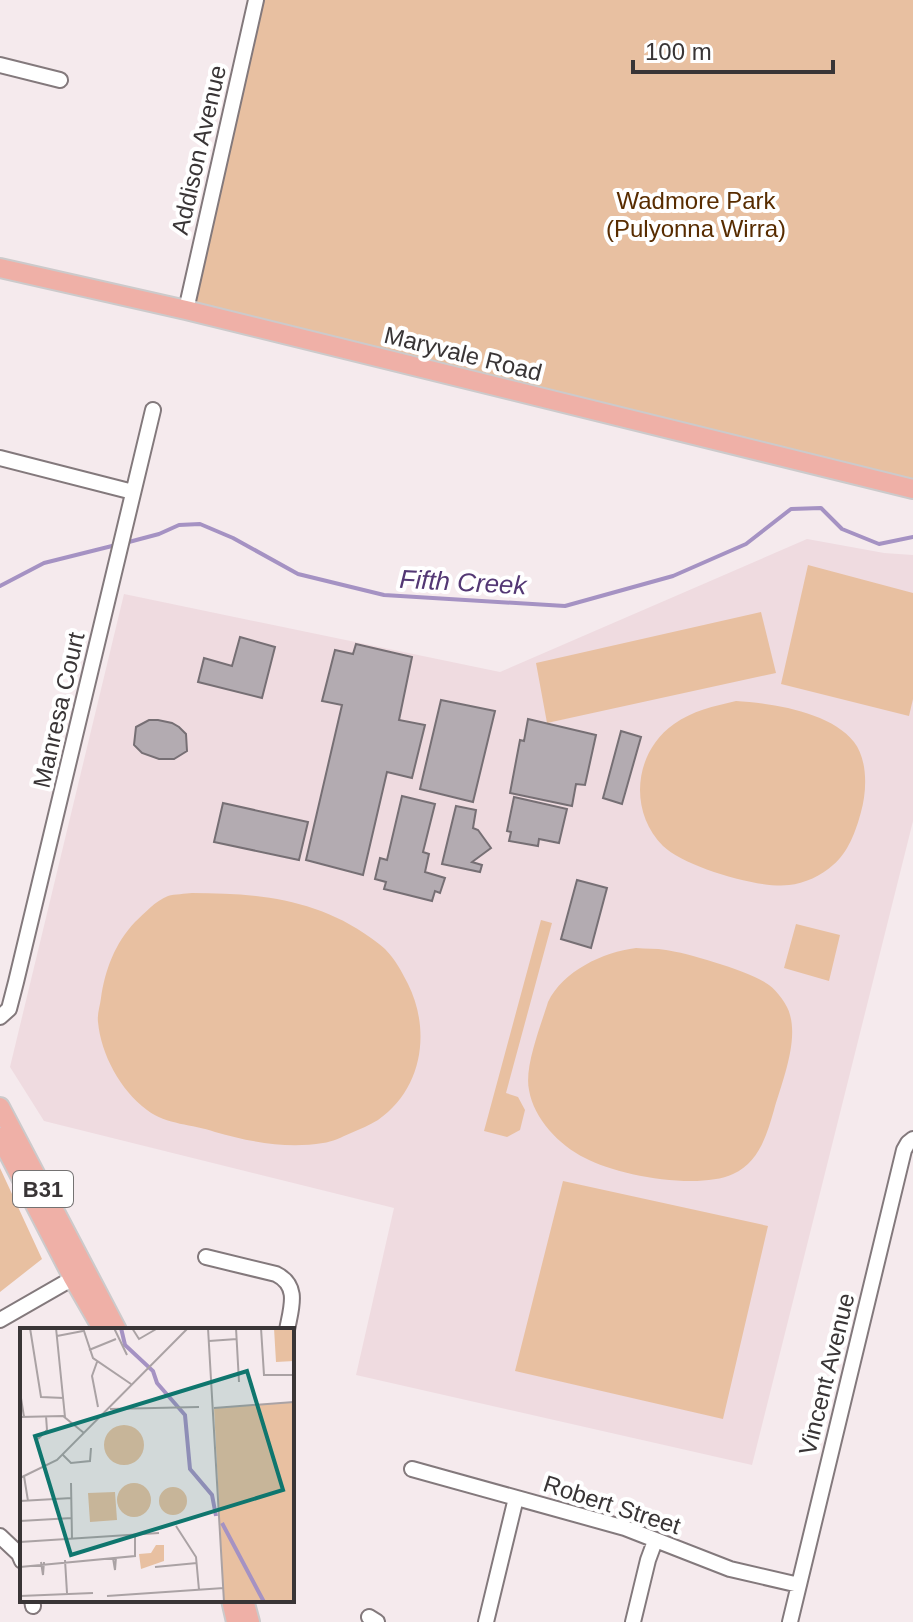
<svg xmlns="http://www.w3.org/2000/svg" width="913" height="1622" font-family="Helvetica,sans-serif">
<style>
.built{fill:#efdbe0}
.green{fill:#e8c0a1}
.lines{fill:none;stroke-linecap:round;stroke-linejoin:round}
.stream{stroke:#a592c3;stroke-width:4}
.building{fill:#b3abb1;stroke:#766f74;stroke-width:2}
.minor-casing{stroke:#83797c;stroke-width:18}
.major-casing{stroke:#cccacb;stroke-width:22}
.minor{stroke:#fff;stroke-width:14}
.major{stroke:#efb0a7;stroke-width:18}
.labels{text-anchor:middle;stroke-width:8;stroke-linejoin:round;paint-order:stroke}
.shield{fill:#fff;stroke:#747272;stroke-width:2}
.shield-label{font-size:22px;font-weight:bold;fill:#393536}
.street-label{font-size:24px;fill:#393536;stroke:#fff}
.park-label{font-size:24px;fill:#582c00;stroke:#fff}
.water-label{font-size:26px;font-style:italic;fill:#533774;stroke:#fff}
.inset-river{fill:none;stroke:#a592c3;stroke-width:4}
.inset-road{fill:none;stroke:#aaa2a4;stroke-width:2}
.view{fill:#0f766e;fill-opacity:0.15;stroke:#0f766e;stroke-width:4}
.inset-edge{fill:none;stroke:#393536;stroke-width:4}
</style>
<rect width="100%" height="100%" fill="#f5eaed"/>
<path class="built" d="M807 539 884 553 913 555V821L752 1465 356 1375 394 1208 44 1121 10 1067 124 594 500 672Z"/>
<path class="green" d="M256 0H913V489L186 310Z
M808 565 913 593V699L909 716 781 684Z
M761 612 776 673 547 723 536 663Z
M736 701C771 703 831 712 854 742 868 760 867 791 861 812 856 831 848 853 833 865 822 875 804 884 789 885 759 889 685 867 663 846 628 811 634 752 674 724 692 711 714 706 736 701Z
M192 893C257 893 317 899 371 938 376 942 381 945 385 949 395 959 402 972 408 984 431 1030 423 1089 378 1120 370 1125 360 1129 351 1133 342 1137 332 1142 323 1143 287 1149 250 1142 215 1132 192 1124 167 1125 147 1110 120 1090 101 1054 98 1022 97 1014 100 1006 101 998 105 970 115 943 135 922 145 913 155 901 168 896 175 894 185 894 192 893Z
M541 920 552 923 506 1093 518 1097 525 1110 520 1130 507 1137 484 1131Z
M796 924 840 935 829 981 784 968Z
M636 948C646 949 656 948 666 950 688 953 752 972 769 985 777 991 788 1005 790 1015 798 1043 782 1082 774 1110 767 1134 759 1163 733 1174 699 1190 618 1176 585 1158 559 1145 534 1119 529 1090 524 1067 541 1025 548 1002 563 971 603 952 636 948Z
M0 1168 42 1259 0 1292Z
M563 1181 768 1226 723 1419 515 1371Z"/>
<g class="lines">
<path class="stream" d="M125 543 159 534 179 525 200 524 233 538 298 574 384 595 565 606 673 576 746 544 791 509 821 508 842 529 879 544 913 537
M0 586 44 563 116 545"/>
</g>
<path class="building" d="M240 637 275 647 262 698 198 682 204 658 232 666Z
M356 644 412 657 399 720 425 725 412 778 387 772 363 875 306 860 342 705 322 701 335 650 353 654Z
M441 700 495 711 473 802 420 789Z
M528 719 596 735 585 785 576 784 572 806 510 793 520 740 524 741Z
M149 720H158L172 723 179 727 186 734 187 751 174 759H159L142 753 134 745 136 727Z
M621 731 641 737 622 804 603 798Z
M402 796 435 804 423 852 429 854 425 872 445 878 440 893 435 891 432 901 384 889 386 882 375 879 380 858 387 860Z
M514 797 567 809 559 843 539 839 538 846 509 841 511 832 507 831Z
M223 803 308 822 299 860 214 842Z
M456 806 476 810 473 828 478 830 491 848 472 862 482 865 480 872 442 864Z
M577 880 607 888 591 948 561 939Z"/>
<g class="lines">
<defs>
<path id="minor" d="M0 65 60 80
M186 310 256 0
M0 458 133 492
M0 1017 9 1009 16 982 153 410
M206 1257 276 1274C300 1286 291 1308 287 1330
M0 1320 82 1273
M412 1469 625 1528 730 1569 799 1585
M0 1536 19 1554 22 1561
M32 1600 33 1606
M369 1617 377 1622
M486 1622 516 1498
M633 1622 648 1560 655 1541
M790 1622 904 1150 908 1143 913 1139"/>
<path id="major" d="M0 268 186 310 913 489
M0 1107 117 1330
M0 1137 73 1278 103 1330
M231 1600 236 1622
M244 1600 250 1622"/>
</defs>
<use href="#minor" class="minor-casing"/>
<use href="#major" class="major-casing"/>
<use href="#minor" class="minor"/>
<use href="#major" class="major"/>
</g>
<g class="labels">
<rect class="shield" x="13" y="1171" width="60" height="36" rx="6"/>
<g class="shield-label">
<text x="43" y="1197">B31</text>
</g>
<g class="street-label">
<text transform="translate(199 150) rotate(-77)" y="8">Addison Avenue</text>
<text transform="translate(463 354) rotate(14)" y="8">Maryvale Road</text>
<text transform="translate(59 710) rotate(-77)" y="8">Manresa Court</text>
<text transform="translate(827 1374) rotate(-76)" y="8">Vincent Avenue</text>
<text transform="translate(612 1505) rotate(18)" y="8">Robert Street</text>
</g>
<g class="park-label">
<text x="696" y="209">Wadmore Park<tspan x="696" dy="28">(Pulyonna Wirra)</tspan></text>
</g>
<g class="water-label">
<text transform="translate(463 582) rotate(3)" y="9">Fifth Creek</text>
</g>
</g>
<g transform="translate(20 1328)">
<rect width="274" height="274" fill="#f5eaed"/>
<path d="M254 0 274 1V33L256 34ZM274 74V274H204L194 80ZM84 117a20 20 0 1 1 40 0a20 20 0 1 1-40 0ZM97 172a17 17 0 1 1 34 0a17 17 0 1 1-34 0ZM139 173a14 14 0 1 1 28 0a14 14 0 1 1-28 0ZM95 164 97 192 70 194 68 165ZM136 217H144V233L121 241 119 226 131 225Z" fill="#e8c0a1"/>
<path class="inset-river" d="M101 0 105 17 133 43 137 55 165 87 170 141 192 167 196 188M202 195 244 274"/>
<path class="inset-road" d="M10 0 21 69 44 70M36 0 45 89M63 0 73 30 111 56M94 0 107 27M112 0 119 11 138 0M188 0 204 274M216 0 219 54M241 0 244 47H274M37 8 63 3M189 13 217 11M69 22 96 11M77 34 72 48 78 79M0 64 4 89M194 80 274 74M90 81 179 79M0 89 43 88 64 105M18 111 27 102 26 88M43 127 51 135 70 133 71 120M4 148 8 173M0 150 37 132 168 0M51 155 52 211M0 173 52 170M0 193 52 190M156 198 176 229 179 262M0 214 139 205M93 230 95 242 96 229M45 232 47 265M21 234 23 247 24 234M0 239 115 228V208M135 239 177 235M0 268 73 265M87 268 204 260"/>
<path class="view" d="M227 43 263 162 51 227 15 108Z"/>
<rect width="274" height="274" class="inset-edge"/>
</g>
<path d="M633 60v12h200v-12" fill="none" stroke="#393536" stroke-width="4"/>
<text x="645" y="60" font-size="24" fill="#393536" stroke="#ffffff" stroke-width="6" paint-order="stroke">100 m</text>
</svg>
